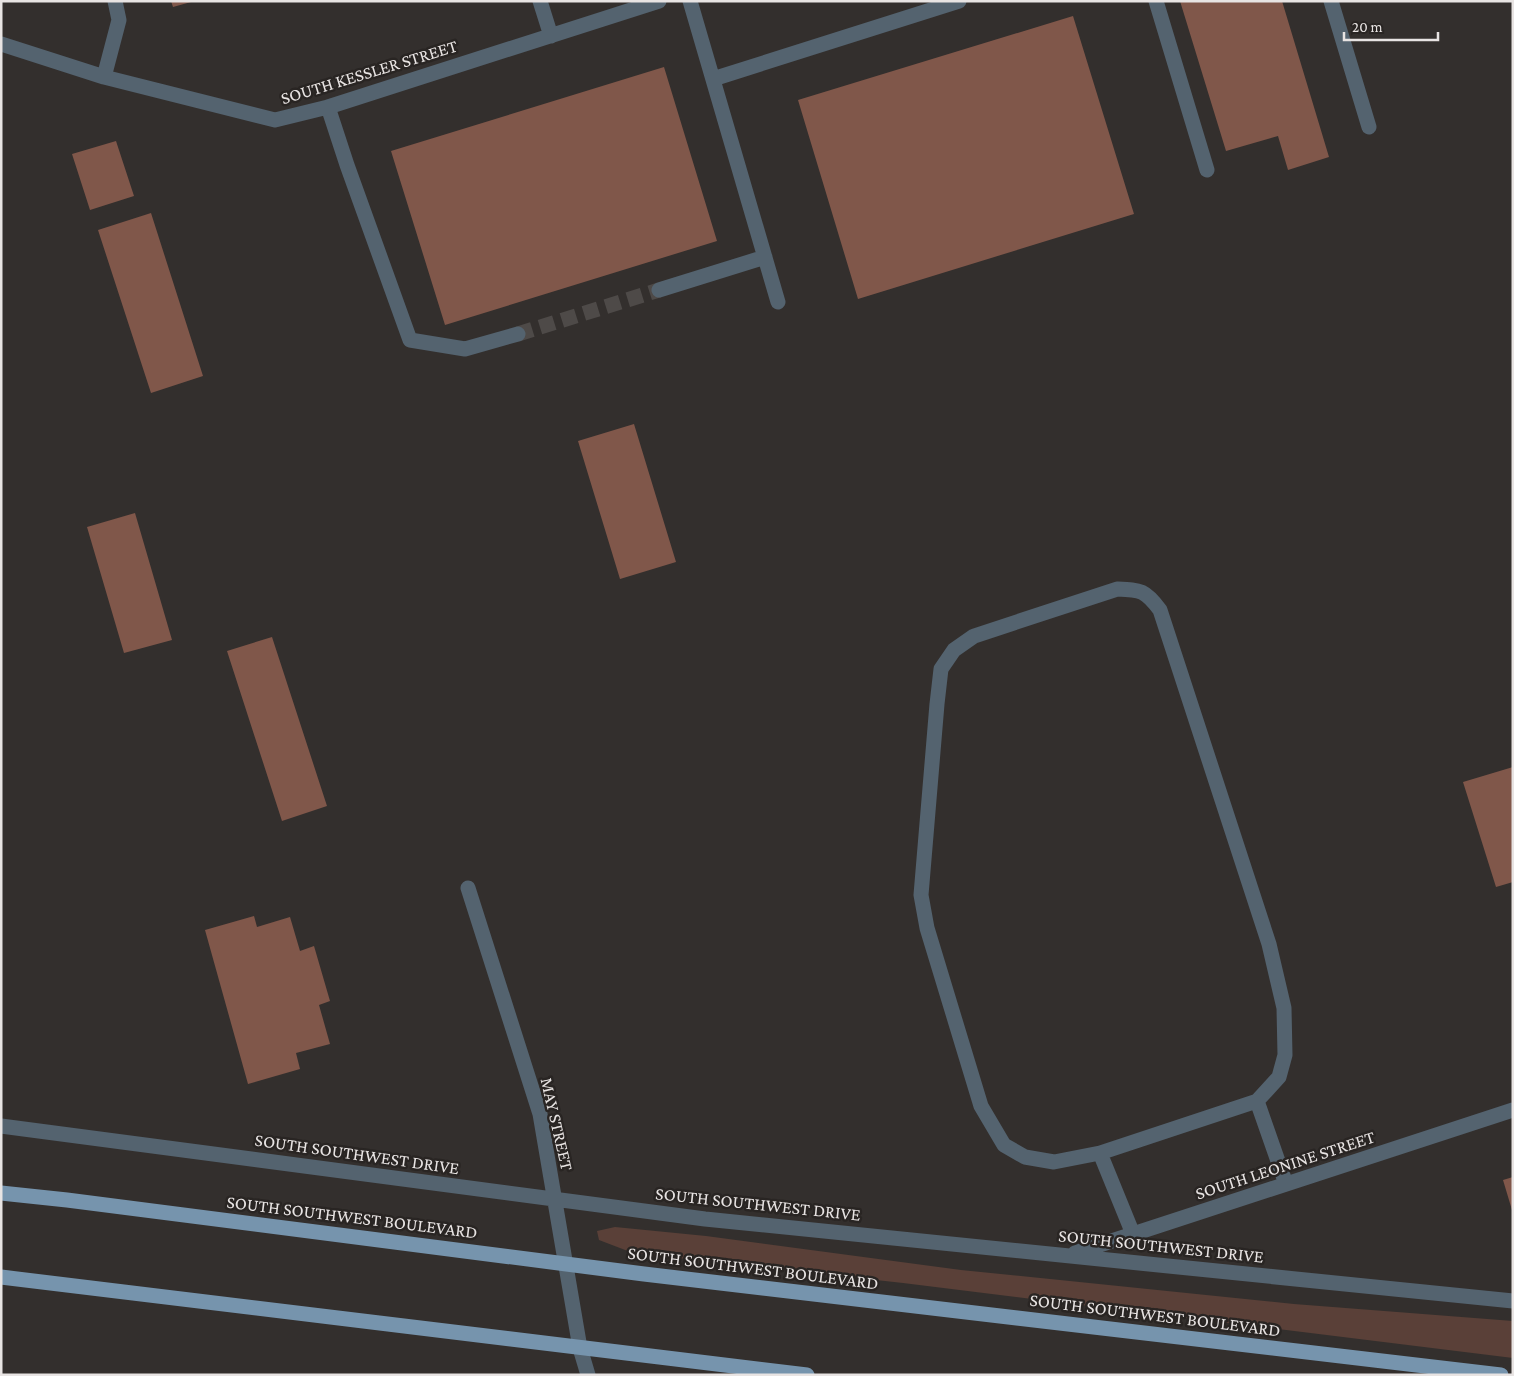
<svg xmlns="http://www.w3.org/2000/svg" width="1514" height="1376" font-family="'Crimson Pro',serif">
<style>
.green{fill:#5a4038}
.building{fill:#80574a}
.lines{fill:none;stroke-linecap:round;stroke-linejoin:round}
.minor-tunnel{stroke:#4e4a48;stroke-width:15;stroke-dasharray:15 8;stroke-linecap:butt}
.minor{stroke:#54636f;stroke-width:15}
.major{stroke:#7694ad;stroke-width:15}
.labels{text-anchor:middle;stroke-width:5;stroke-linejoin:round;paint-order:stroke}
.street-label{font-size:18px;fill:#e8e4e3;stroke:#292523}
</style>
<rect width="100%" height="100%" fill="#332f2d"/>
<path class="green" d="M615 1227 706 1236 961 1270 1294 1304 1513 1321V1358L903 1283 633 1253 599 1240 597 1231Z"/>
<path class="building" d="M171 1H191V2L173 7Z
M1180 1H1282L1329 157 1288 170 1278 136 1226 151Z
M1073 16 1134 214 858 299 798 100Z
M664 67 717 241 445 325 391 151Z
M116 141 134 196 90 210 72 154Z
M151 213 203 376 151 393 98 230Z
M634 424 676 562 620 579 578 441Z
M135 513 172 640 124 653 87 527Z
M272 637 327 806 282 821 227 651Z
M1513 767V882L1496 887 1463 782Z
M254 916 257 927 290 917 300 951 314 946 330 1001 319 1005 330 1044 296 1053 300 1069 248 1084 205 930Z
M1513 1177V1210H1512L1503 1180Z"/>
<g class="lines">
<path class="minor-tunnel" d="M518 334 659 290"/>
<path class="minor" d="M540 1 551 36
M690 1 778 302
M1156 1 1207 170
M1331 1 1369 127
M1 44 104 77 275 120 328 107 659 1
M104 77 119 20 115 1
M713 79 959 1
M328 107 347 165 410 340 465 349 518 334
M659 290 765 257
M468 888 540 1114 580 1348 588 1375
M1257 1101 1286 1184
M1 1126 705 1219 1513 1301
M1100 1153 1054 1162 1025 1157 1004 1145 981 1106 927 928 921 895 937 704 941 669 954 650 974 636 1117 589C1141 590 1145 590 1160 610L1269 944 1284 1008 1285 1055 1279 1077 1257 1101 1100 1153 1133 1234
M1075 1253 1513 1110"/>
<path class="major" d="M1 1193 67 1200 644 1274 1501 1375
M1 1277 807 1375"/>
</g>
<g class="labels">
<g class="street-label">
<text transform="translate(369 72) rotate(-17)" y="6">SOUTH KESSLER STREET</text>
<text transform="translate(557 1124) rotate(77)" y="6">MAY STREET</text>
<text transform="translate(357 1154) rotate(8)" y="6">SOUTH SOUTHWEST DRIVE</text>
<text transform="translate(1285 1165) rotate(-18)" y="6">SOUTH LEONINE STREET</text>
<text transform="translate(758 1204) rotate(6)" y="6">SOUTH SOUTHWEST DRIVE</text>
<text transform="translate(352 1217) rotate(7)" y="6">SOUTH SOUTHWEST BOULEVARD</text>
<text transform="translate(1161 1246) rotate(6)" y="6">SOUTH SOUTHWEST DRIVE</text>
<text transform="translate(753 1268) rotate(7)" y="6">SOUTH SOUTHWEST BOULEVARD</text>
<text transform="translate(1155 1315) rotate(7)" y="6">SOUTH SOUTHWEST BOULEVARD</text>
</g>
</g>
<rect width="1514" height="1376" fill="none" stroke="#e8e4e3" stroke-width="5"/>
<path d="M1344 32v8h94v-8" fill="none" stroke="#e8e4e3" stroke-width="2.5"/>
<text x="1352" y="32" font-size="15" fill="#e8e4e3" stroke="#292523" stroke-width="4" paint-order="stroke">20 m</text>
</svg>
